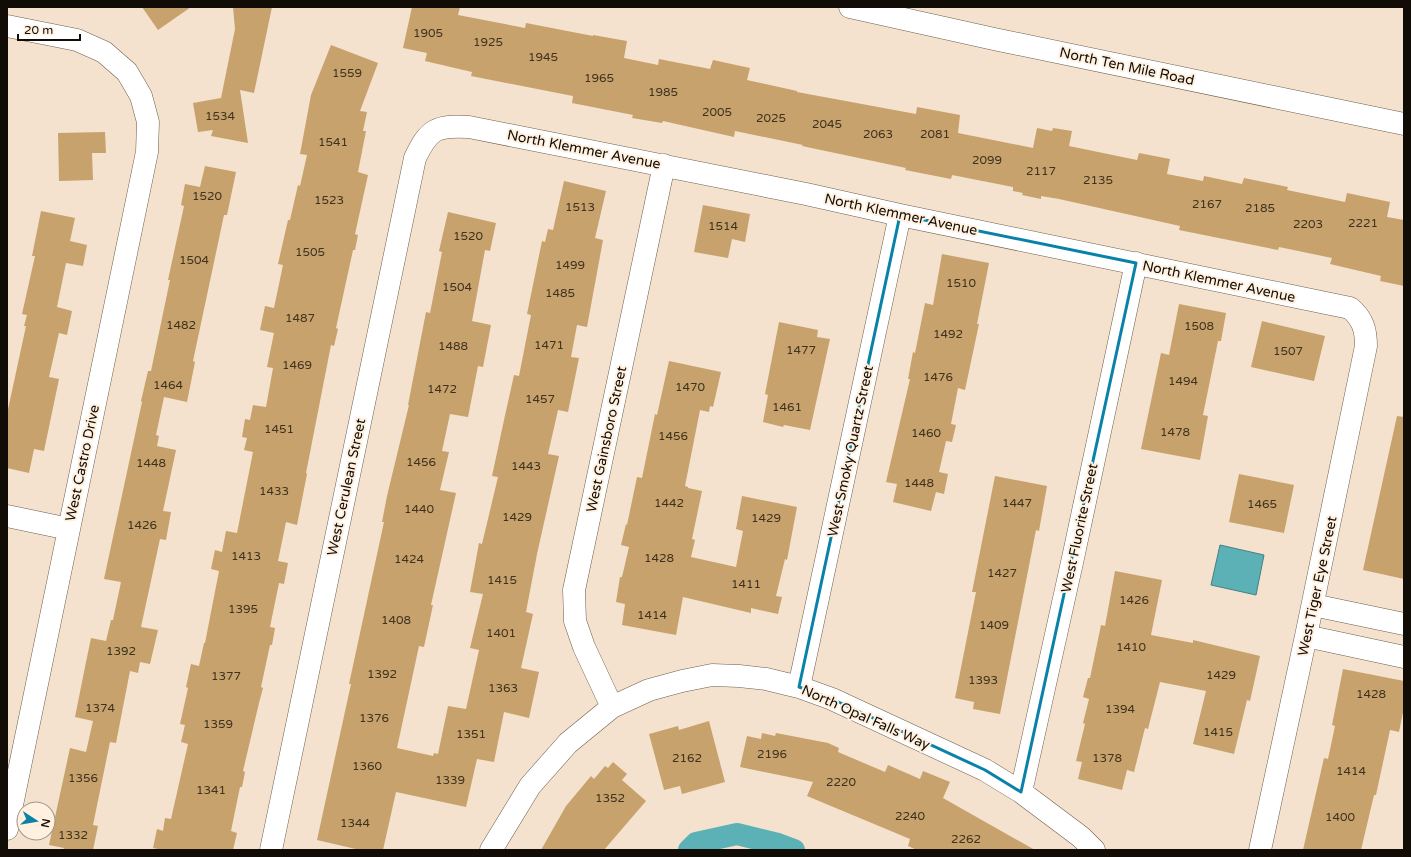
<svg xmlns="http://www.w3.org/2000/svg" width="1411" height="857" font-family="'Varela Round',sans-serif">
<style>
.water{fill:#5bb1b6;stroke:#458081}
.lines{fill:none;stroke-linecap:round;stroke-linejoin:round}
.canal{stroke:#5bb1b6;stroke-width:22}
.building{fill:#c7a26c}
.street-casing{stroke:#6e5f4d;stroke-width:23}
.secondary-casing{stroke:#6e5f4d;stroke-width:23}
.street{stroke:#fff;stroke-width:22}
.secondary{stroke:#fff;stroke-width:22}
.marked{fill:none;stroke:#0a82a8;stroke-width:3;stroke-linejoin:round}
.labels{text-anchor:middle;stroke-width:4;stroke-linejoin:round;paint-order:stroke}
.number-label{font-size:12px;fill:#3e321f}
.street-label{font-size:14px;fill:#110c05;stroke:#fff0df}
</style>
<rect width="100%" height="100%" fill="#f4e2ce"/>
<path class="water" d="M1220 545 1264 555 1256 595 1211 585Z"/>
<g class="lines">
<path class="canal" d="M689 850 696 843 737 834 778 844 794 850"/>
</g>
<path class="building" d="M142 7H191L158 30Z
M233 7H272L254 93 240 90 248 143 211 136 213 130 198 132 193 103 221 98 235 29Z
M412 7H460L458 15 525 28 526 23 593 36V35L627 41 624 58 658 65 659 59 710 69 713 60 750 68 747 80 797 91V92L916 114 917 107 960 115 958 133 1033 148 1037 128 1052 131 1053 128 1072 131 1069 146 1137 160 1139 153 1170 159 1167 174 1203 181 1204 176 1242 184 1244 178 1288 187 1287 190 1345 202 1347 193 1390 202 1387 217 1404 220V286L1380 281 1381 276 1330 264 1332 258 1279 247 1278 250 1179 230 1180 226 1059 199 1041 196V199L1022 195 1023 193 1013 191V187L952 175 951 179 905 170 906 168 802 146 803 145 735 131 734 137 663 121 662 123 632 118 633 115 572 103 573 96 471 76 472 72 425 61 427 53 403 48Z
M331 45 378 63 360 111 367 112 363 131H366L358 172 368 175 355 234 358 235 355 250H353L336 328 338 329 334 346 331 345 306 473 307 474 297 525 286 522 278 561 288 563 284 584 279 583 270 627 275 628 272 645H270L261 687 263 688 259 703 243 771 245 772 242 787H240L231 831 237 833 233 850H163L153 848 157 829 163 831 165 818 171 819 188 744 181 742 185 725 180 724 188 688 186 687 191 664 199 666 204 643H205L219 571 211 569 215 550 222 552 226 531 237 533 253 452 244 450 247 438 242 437 245 419 250 420 253 405 266 407 273 368 267 367 274 333 260 330 265 306 274 308 283 265 278 264 288 220H290L298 185 300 186 307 155 300 154 311 95Z
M105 132 106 153H92L93 180 59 181 58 133Z
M205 166 236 172 227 215H224L193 361 195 362 187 402 164 397 156 435 159 436 157 446 176 450 163 511 171 512 166 540 160 539 141 627 158 630 150 664 140 662 138 673 130 671 116 743 110 742 93 825 98 826 93 850H63L64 848 49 845 70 748 86 752 93 721 75 717 86 662 91 638 106 641 111 620H113L121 582 104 579 142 402 141 401 148 371H151L170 280H168L184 206 181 205 185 184 200 187Z
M564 181 606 191 595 238 603 240 587 327 577 325 571 357 579 358 568 412 558 410 548 454 559 456 537 554 526 612 533 614 521 668 539 672 529 718 504 712 494 762 477 759 466 807 396 792 383 850H360L317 840 351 684H349L384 522H382L387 496 409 405H408L426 312 430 313 442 252 439 251 448 212 496 223 490 251 485 250 472 321 491 325 483 367 478 366 468 417 450 414 442 451 449 452 440 490 456 493 431 605H433L424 647 419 646 397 748 433 756 434 753 438 754 448 706 466 709 479 650 470 648 483 594 470 592 479 543 482 544 498 477 492 476 504 420 514 375 519 376 531 315 527 314 542 241 545 242 548 229 553 230Z
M703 205 750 214 745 242 732 239 728 258 694 252Z
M41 211 75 218 70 241 87 245 83 266 66 263 57 307 72 311 67 335 59 333 49 377 59 379 44 451 34 449 29 473 7 468V414L26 326H24L27 315 22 314 35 256H32Z
M942 254 989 263 977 324H979L965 390 958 388 951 424 956 425 952 442 946 441 939 472 948 474 944 494 936 492 931 511 893 502 897 484 886 482 910 379H908L913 352 915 353 925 303 933 305Z
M1179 304 1226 313 1221 341H1218L1203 415 1208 416 1200 460 1141 449 1161 353 1169 355Z
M1262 321 1325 336 1314 381 1251 367Z
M779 322 818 330 817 337 830 339 810 430 784 425 783 427 763 422 768 395 765 394Z
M669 361 721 372 713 407 710 406 709 412 700 410 685 486 688 487V488L702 491 692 539 695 540 691 557 736 567 743 531 736 529 742 496 797 507 787 560 785 559 776 596 782 597 778 614 751 608V613L683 597 676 635 622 625 625 604 616 602 620 577H622L629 547 621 545 626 524 627 525 637 477 642 478 655 414 657 415Z
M1397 416 1404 417V579L1363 570Z
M1239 474 1294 485 1284 533 1229 522Z
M995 476 1047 486 1039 531 1036 530 1000 714 973 709 974 702 955 698 976 592H972Z
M1115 571 1162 580 1151 635 1193 643V640L1260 656 1250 701 1247 700 1234 754 1193 744 1206 691 1160 682 1148 729 1145 728 1134 772 1127 770 1122 790 1078 779 1082 762 1076 761 1085 724 1083 723 1089 699 1083 697 1088 678H1090L1101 625 1105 626Z
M1343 669 1404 681V707L1399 732 1390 730 1376 795H1374L1361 850H1303L1324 758 1328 759 1335 726 1332 725Z
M709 721 725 782 682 794 680 786 664 790 649 734 678 726 679 730Z
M762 733 775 736 776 733 828 743 839 748 838 752 885 772 888 765 920 779 923 771 950 782 943 798 1035 850H917L908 846 910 839 807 796 813 782 740 767 747 736 761 739Z
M613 762 627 774 622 780 646 801 604 850H541L566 806 591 776 594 779 605 766 608 768Z"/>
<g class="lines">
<defs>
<path id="street" d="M7 26 77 40 104 52 127 72 141 96 148 122 147 152 7 829
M7 516 69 529
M1313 605 1404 624
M1306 636 1404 657
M799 687 900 215
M612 707 584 647 575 621 574 590 664 165
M1021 792 1073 558 1136 263
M271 850 415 158C429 129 436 125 469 127L806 194 900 215 1350 308C1363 319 1366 330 1366 346L1306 636 1260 850
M491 850 530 786 568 743 612 707 649 690 682 681 712 675 739 676 766 679 799 687 832 699 985 770 1021 792 1081 837 1094 850"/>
<path id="secondary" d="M850 7 994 39 1404 124"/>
</defs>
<use href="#street" class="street-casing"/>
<use href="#secondary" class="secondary-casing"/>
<use href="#street" class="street"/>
<use href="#secondary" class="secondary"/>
</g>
<path class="marked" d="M900 215 1136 263 1021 792 985 770 832 699 799 687Z"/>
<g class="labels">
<g class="number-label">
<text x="428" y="37">1905</text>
<text x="488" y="46">1925</text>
<text x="543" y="61">1945</text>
<text x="347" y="77">1559</text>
<text x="599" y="82">1965</text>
<text x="663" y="96">1985</text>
<text x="717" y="116">2005</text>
<text x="220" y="120">1534</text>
<text x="771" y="122">2025</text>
<text x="827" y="128">2045</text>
<text x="878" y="138">2063</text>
<text x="935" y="138">2081</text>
<text x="333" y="146">1541</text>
<text x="987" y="164">2099</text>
<text x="1041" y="175">2117</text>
<text x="1098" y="184">2135</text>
<text x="207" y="200">1520</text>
<text x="329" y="204">1523</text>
<text x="1207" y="208">2167</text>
<text x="580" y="211">1513</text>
<text x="1260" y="212">2185</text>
<text x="1363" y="227">2221</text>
<text x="1308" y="228">2203</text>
<text x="723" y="230">1514</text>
<text x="468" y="240">1520</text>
<text x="310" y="256">1505</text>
<text x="194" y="264">1504</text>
<text x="570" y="269">1499</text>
<text x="961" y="287">1510</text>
<text x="457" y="291">1504</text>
<text x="560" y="297">1485</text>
<text x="300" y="322">1487</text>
<text x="181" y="329">1482</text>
<text x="1199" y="330">1508</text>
<text x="948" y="338">1492</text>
<text x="549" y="349">1471</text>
<text x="453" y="350">1488</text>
<text x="801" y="354">1477</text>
<text x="1288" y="355">1507</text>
<text x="297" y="369">1469</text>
<text x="938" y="381">1476</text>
<text x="1183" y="385">1494</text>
<text x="168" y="389">1464</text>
<text x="690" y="391">1470</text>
<text x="442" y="393">1472</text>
<text x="540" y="403">1457</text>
<text x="787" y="411">1461</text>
<text x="279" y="433">1451</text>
<text x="1175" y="436">1478</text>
<text x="926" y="437">1460</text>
<text x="673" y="440">1456</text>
<text x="421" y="466">1456</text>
<text x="151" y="467">1448</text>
<text x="526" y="470">1443</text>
<text x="919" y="487">1448</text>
<text x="274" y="495">1433</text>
<text x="669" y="507">1442</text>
<text x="1017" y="507">1447</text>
<text x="1262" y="508">1465</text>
<text x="419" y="513">1440</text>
<text x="517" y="521">1429</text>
<text x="766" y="522">1429</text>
<text x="142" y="529">1426</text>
<text x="246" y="560">1413</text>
<text x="659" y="562">1428</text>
<text x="409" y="563">1424</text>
<text x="1002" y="577">1427</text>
<text x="502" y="584">1415</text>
<text x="746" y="588">1411</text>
<text x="1134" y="604">1426</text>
<text x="243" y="613">1395</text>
<text x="652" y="619">1414</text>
<text x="396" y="624">1408</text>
<text x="994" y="629">1409</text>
<text x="501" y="637">1401</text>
<text x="1131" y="651">1410</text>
<text x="121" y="655">1392</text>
<text x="382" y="678">1392</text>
<text x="1221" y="679">1429</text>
<text x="226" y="680">1377</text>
<text x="983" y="684">1393</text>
<text x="503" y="692">1363</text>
<text x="1371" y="698">1428</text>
<text x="100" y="712">1374</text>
<text x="1120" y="713">1394</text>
<text x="374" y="722">1376</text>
<text x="218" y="728">1359</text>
<text x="1218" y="736">1415</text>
<text x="471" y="738">1351</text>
<text x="772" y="758">2196</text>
<text x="687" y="762">2162</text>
<text x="1107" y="762">1378</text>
<text x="367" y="770">1360</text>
<text x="1351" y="775">1414</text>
<text x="83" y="782">1356</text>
<text x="450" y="784">1339</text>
<text x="841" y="786">2220</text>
<text x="211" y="794">1341</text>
<text x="610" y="802">1352</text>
<text x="910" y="820">2240</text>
<text x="1340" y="821">1400</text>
<text x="355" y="827">1344</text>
<text x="73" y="839">1332</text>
<text x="966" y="843">2262</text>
</g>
<g class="street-label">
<text transform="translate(1127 66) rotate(12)" y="5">North Ten Mile Road</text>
<text transform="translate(584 149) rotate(11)" y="5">North Klemmer Avenue</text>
<text transform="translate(901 214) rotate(12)" y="5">North Klemmer Avenue</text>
<text transform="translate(1219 281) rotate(12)" y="5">North Klemmer Avenue</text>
<text transform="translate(606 439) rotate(-78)" y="5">West Gainsboro Street</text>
<text transform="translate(850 451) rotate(-78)" y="5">West Smoky Quartz Street</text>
<text transform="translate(82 463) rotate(-78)" y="5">West Castro Drive</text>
<text transform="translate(346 487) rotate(-78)" y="5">West Cerulean Street</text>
<text transform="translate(1079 528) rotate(-78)" y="5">West Fluorite Street</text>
<text transform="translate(1317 586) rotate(-78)" y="5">West Tiger Eye Street</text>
<text transform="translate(866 717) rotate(24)" y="5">North Opal Falls Way</text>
</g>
</g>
<rect width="1411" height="857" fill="none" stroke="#110c05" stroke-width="16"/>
<g transform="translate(36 821) rotate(102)"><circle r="19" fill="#fff0df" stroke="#a09588"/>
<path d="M0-3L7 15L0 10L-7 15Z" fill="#0a82a8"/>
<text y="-6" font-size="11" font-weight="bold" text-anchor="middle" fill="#110c05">N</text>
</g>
<path d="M18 34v6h62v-6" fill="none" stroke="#110c05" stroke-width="2"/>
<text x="24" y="34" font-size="12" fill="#110c05" stroke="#fff0df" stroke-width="3" paint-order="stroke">20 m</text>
</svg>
